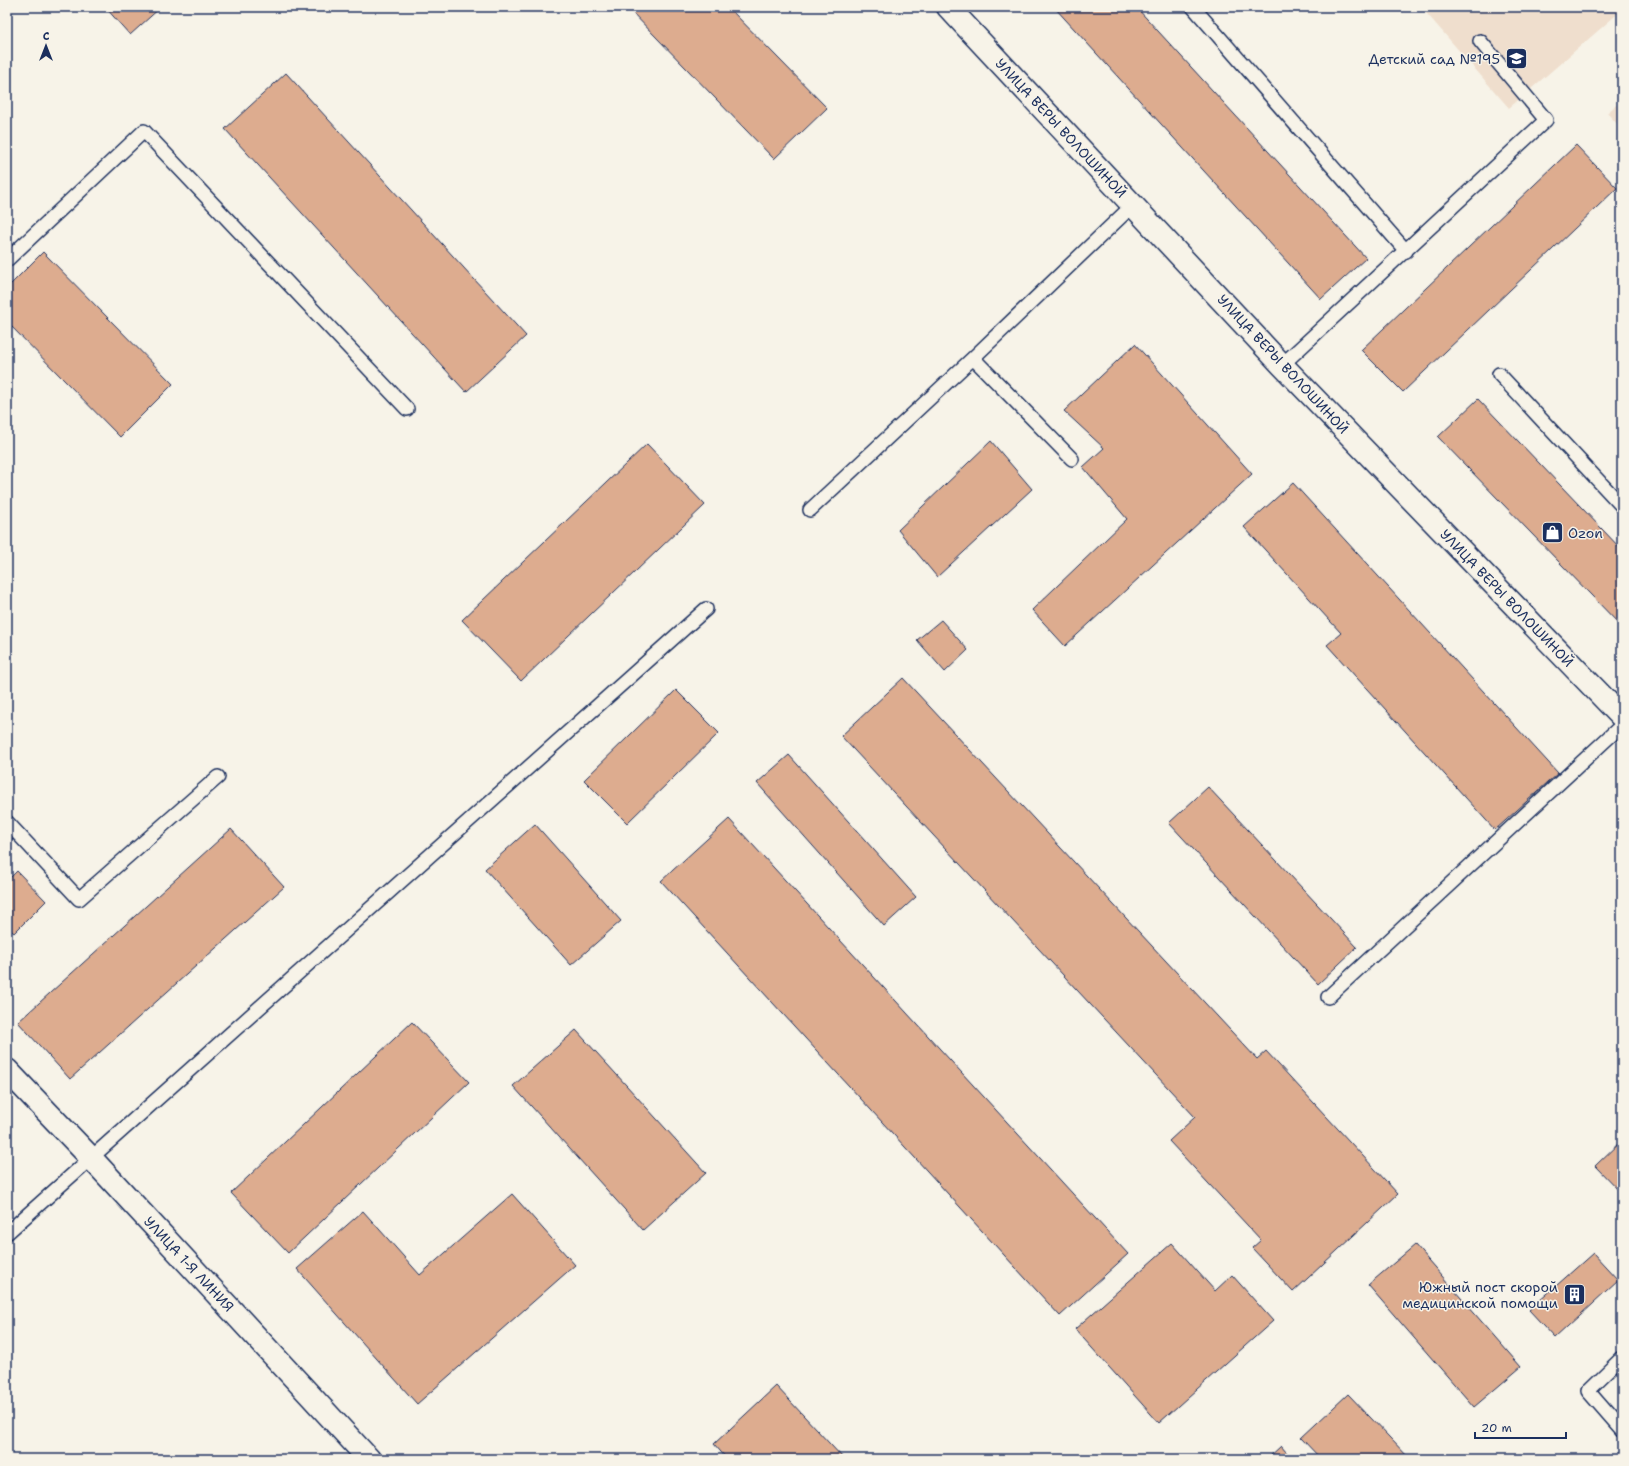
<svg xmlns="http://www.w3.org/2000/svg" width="1629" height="1466" font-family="'Shantell Sans',sans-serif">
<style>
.built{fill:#efdecd}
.building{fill:#ddac8f;stroke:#1b2f5e}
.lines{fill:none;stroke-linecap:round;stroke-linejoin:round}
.lane-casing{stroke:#1b2f5e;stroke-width:16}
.secondary-casing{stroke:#1b2f5e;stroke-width:25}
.lane{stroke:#f7f3e8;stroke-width:13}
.secondary{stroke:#f7f3e8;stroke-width:22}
.labels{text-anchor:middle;stroke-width:3;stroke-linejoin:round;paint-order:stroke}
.poi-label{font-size:14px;fill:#1b2f5e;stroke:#f7f3e8;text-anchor:end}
.street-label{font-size:14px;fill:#1b2f5e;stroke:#f7f3e8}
</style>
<rect width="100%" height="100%" fill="#f7f3e8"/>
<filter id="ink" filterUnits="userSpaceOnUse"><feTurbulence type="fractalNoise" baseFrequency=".025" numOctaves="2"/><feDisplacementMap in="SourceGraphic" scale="8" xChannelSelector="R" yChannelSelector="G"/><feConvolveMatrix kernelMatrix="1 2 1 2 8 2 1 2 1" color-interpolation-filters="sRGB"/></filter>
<g filter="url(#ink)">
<path class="built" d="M1421 7H1622V10L1509 108Z
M1622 100V129L1607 113Z"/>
<path class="building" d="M105 7H161L130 35Z
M627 7H728L827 108 774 159Z
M1054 7H1136L1366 258 1321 299Z
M286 73 526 336 466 392 225 129Z
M1576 145 1617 188 1403 392 1361 350Z
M43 252 173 384 120 437 7 322V288Z
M1135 344 1252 474 1065 646 1032 610 1127 519 1083 467 1104 448 1064 411Z
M1478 399 1622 550V627L1438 437Z
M991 441 1032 489 937 577 898 530Z
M647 444 705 505 521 681 462 620Z
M1293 483 1558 773 1495 830 1327 645 1341 633 1244 527Z
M941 620 968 650 945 672 917 640Z
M903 678 1257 1059 1266 1051 1398 1194 1293 1292 1252 1248 1261 1240 1169 1141 1195 1117 841 736Z
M676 690 719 733 627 823 584 780Z
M789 755 916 897 884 926 757 783Z
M1208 787 1357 947 1318 984 1169 823Z
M729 819 1128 1254 1060 1316 661 881Z
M535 824 621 921 571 965 485 869Z
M231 829 284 887 70 1079 18 1022Z
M17 871 46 901 14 933 7 927V881Z
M412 1022 469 1082 288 1253 231 1193Z
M576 1030 706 1173 643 1230 513 1086Z
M1622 1140V1194L1595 1166Z
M512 1194 575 1265 417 1404 297 1269 363 1211 420 1275Z
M1172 1243 1215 1291 1232 1275 1273 1321 1159 1423 1075 1329Z
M1415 1245 1521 1367 1474 1407 1368 1285Z
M1593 1253 1618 1280 1555 1338 1529 1310Z
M776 1386 844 1459H727L714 1444Z
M1348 1394 1410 1459H1321L1301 1438Z
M1281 1446 1292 1459H1267Z"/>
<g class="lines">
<defs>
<path id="lane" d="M1193 7 1406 251
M7 260 144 131 407 409
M973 358 1072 459
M1282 365 1546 120 1480 41
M1499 374 1622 506
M810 510 973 358 1133 205
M7 822 79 899 218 777
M1328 997 1622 725
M7 1233 706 609
M1622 1358 1588 1391 1622 1430"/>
<path id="secondary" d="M948 7 1282 365 1622 717
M7 1070 92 1159 369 1459"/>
</defs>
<use href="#lane" class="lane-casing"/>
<use href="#secondary" class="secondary-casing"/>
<use href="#lane" class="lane"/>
<use href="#secondary" class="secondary"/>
</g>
</g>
<defs>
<symbol id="school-square" viewBox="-11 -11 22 22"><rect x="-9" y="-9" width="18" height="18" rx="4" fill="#1b2f5e" stroke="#f7f3e8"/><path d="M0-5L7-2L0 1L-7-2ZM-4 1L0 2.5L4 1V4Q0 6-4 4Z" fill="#fff"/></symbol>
<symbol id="shop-square" viewBox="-11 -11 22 22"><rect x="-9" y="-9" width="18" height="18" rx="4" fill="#1b2f5e" stroke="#f7f3e8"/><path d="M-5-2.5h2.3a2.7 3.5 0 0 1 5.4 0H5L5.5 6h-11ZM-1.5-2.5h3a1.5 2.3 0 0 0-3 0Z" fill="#fff"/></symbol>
<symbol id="building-square" viewBox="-11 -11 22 22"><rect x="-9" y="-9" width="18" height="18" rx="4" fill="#1b2f5e" stroke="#f7f3e8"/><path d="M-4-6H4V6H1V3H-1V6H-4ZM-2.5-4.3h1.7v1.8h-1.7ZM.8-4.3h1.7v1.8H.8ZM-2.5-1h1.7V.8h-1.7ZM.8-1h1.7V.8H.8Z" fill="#fff"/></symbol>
</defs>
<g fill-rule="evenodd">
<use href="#school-square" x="1504" y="46" width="25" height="25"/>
<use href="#shop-square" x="1540" y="520" width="25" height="25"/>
<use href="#building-square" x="1562" y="1282" width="25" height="25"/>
</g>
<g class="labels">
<g class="poi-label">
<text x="1500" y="64">Детский сад №195</text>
<text x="1568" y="538" text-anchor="start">Ozon</text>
<text x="1558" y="1292">Южный пост скорой<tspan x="1558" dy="16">медицинской помощи</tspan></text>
</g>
<g class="street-label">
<text transform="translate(1061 128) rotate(47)" y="5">УЛИЦА ВЕРЫ ВОЛОШИНОЙ</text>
<text transform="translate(1283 364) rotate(47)" y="5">УЛИЦА ВЕРЫ ВОЛОШИНОЙ</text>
<text transform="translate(1507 598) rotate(46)" y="5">УЛИЦА ВЕРЫ ВОЛОШИНОЙ</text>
<text transform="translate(189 1264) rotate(47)" y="5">УЛИЦА 1-Я ЛИНИЯ</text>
</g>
</g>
<rect width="1629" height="1466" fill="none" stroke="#f7f3e8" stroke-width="24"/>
<rect x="12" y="12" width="1605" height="1442" fill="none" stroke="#1b2f5e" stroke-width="1.5" filter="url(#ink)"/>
<g transform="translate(46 46)" stroke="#f7f3e8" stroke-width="3" paint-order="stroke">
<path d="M0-3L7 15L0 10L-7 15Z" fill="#1b2f5e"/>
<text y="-6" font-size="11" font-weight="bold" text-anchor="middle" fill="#1b2f5e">С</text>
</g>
<path d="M1475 1432v6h91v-6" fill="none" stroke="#1b2f5e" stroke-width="2"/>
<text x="1481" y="1432" font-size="12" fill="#1b2f5e" stroke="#f7f3e8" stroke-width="3" paint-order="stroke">20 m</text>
</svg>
